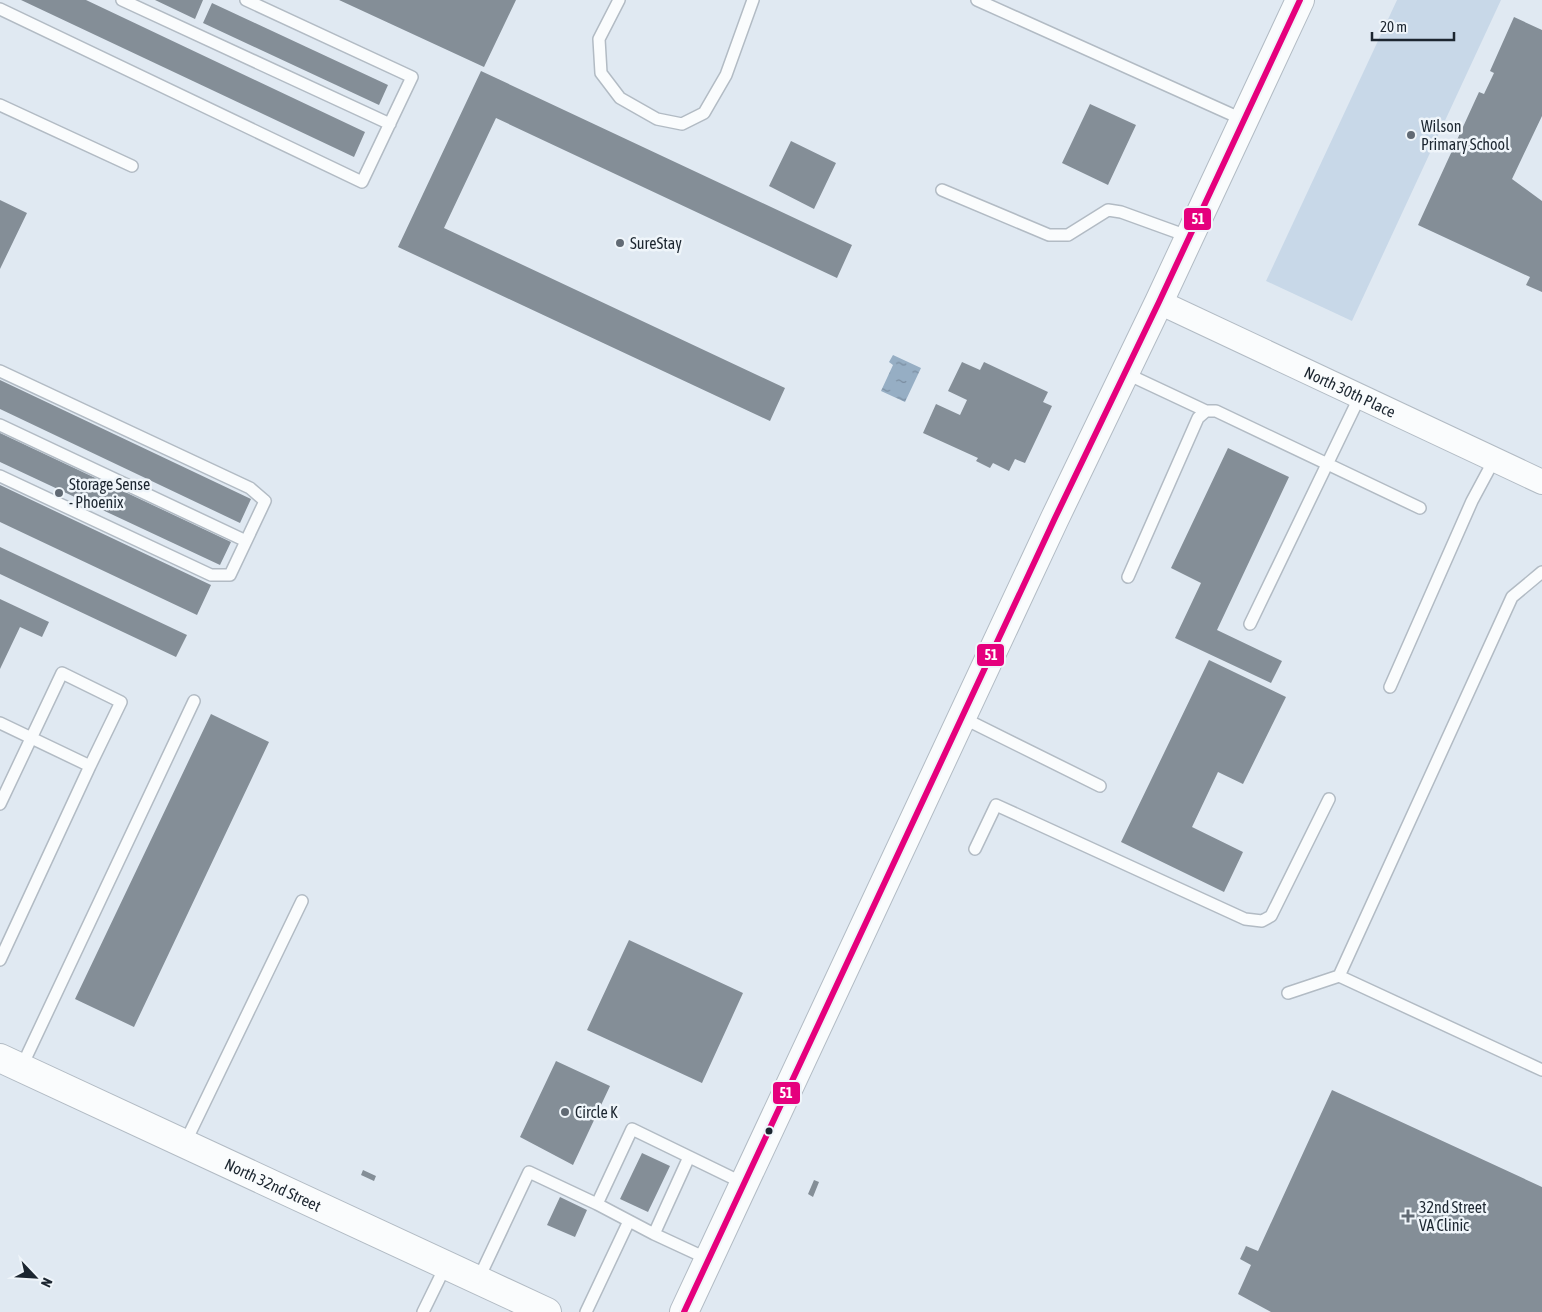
<svg xmlns="http://www.w3.org/2000/svg" width="1542" height="1312" font-family="'Asap Condensed',sans-serif">
<style>
.grass{fill:#c8d8e8}
.water{fill:url(#water-ripples)}
.building{fill:#848e97}
.lines{fill:none;stroke-linecap:round;stroke-linejoin:round}
.service-casing{stroke:#b2bbc4;stroke-width:14}
.minor-casing{stroke:#b2bbc4;stroke-width:26}
.secondary-casing{stroke:#b2bbc4;stroke-width:30}
.primary-casing{stroke:#b2bbc4;stroke-width:30}
.service{stroke:#fafcfd;stroke-width:11}
.minor{stroke:#fafcfd;stroke-width:24}
.secondary{stroke:#fafcfd;stroke-width:28}
.primary{stroke:#fafcfd;stroke-width:28}
.bus-1-casing{stroke:#eff5fa;stroke-width:10}
.bus-1{stroke:#e5007d;stroke-width:6}
.poi-dot{fill:#616a74;stroke:#eff5fa;stroke-width:2}
.bus-dot{fill:#1c2630;stroke:#eff5fa;stroke-width:2}
.labels{text-anchor:middle;stroke-width:5;stroke-linejoin:round;paint-order:stroke}
.poi-label{font-size:16px;fill:#1c2630;stroke:#eff5fa;text-anchor:start}
.street-label{font-size:16px;fill:#1c2630;stroke:#eff5fa}
.line-badge{stroke:#eff5fa;stroke-width:2}
.badge-label{font-size:14px;text-anchor:middle;font-weight:bold;fill:#fff}
</style>
<defs>
<pattern id="water-ripples" width="26" height="14" patternUnits="userSpaceOnUse" patternTransform="scale(1.25)"><rect width="26" height="14" fill="#96aec4"/><path d="M2 4q2-2 4 0t4 0M15 11q2-2 4 0t4 0" fill="none" stroke="#7a8da0"/></pattern>
</defs>
<rect width="100%" height="100%" fill="#e0e9f2"/>
<path class="grass" d="M1397 0H1501L1352 321 1266 281Z"/>
<path class="water" d="M893 355 921 368 905 402 881 391 893 365 889 362Z"/>
<path class="building" d="M21 0H86L365 132 354 157Z
M155 0H203L195 19Z
M339 0H516L484 67Z
M212 3 388 85 379 105 203 23Z
M1514 17 1542 30V116L1512 179 1542 201V292L1526 285 1530 277 1418 225 1479 92 1484 94 1494 73 1490 71Z
M481 71 852 245 837 278 496 118 444 228 785 388 770 421 398 247Z
M1090 104 1136 125 1108 185 1062 163Z
M791 141 836 163 814 209 769 186Z
M0 200 27 213 0 269Z
M962 362 980 370 984 362 1048 392 1043 402 1052 406 1025 463 1015 459 1009 471 993 463 990 468 976 461 978 458 923 433 936 404 960 415 967 400 948 391Z
M0 380 251 499 240 523 0 409Z
M0 433 231 542 220 565 0 462Z
M1228 448 1289 477 1217 630 1282 661 1271 683 1175 638 1201 583 1171 568Z
M0 485 211 585 197 615 0 522Z
M0 547 187 635 176 657 0 574Z
M0 599 49 622 42 637 20 627 0 669Z
M1209 660 1286 697 1243 784 1218 772 1192 827 1243 852 1224 892 1121 842Z
M211 714 269 742 134 1027 75 999Z
M629 940 743 993 702 1083 587 1030Z
M556 1061 610 1086 573 1165 520 1137Z
M1332 1090 1542 1187V1312H1271L1238 1294 1251 1265 1240 1259 1246 1246 1258 1251Z
M642 1153 670 1166 648 1212 620 1199Z
M363 1170 376 1176 374 1181 361 1175Z
M814 1180 819 1182 813 1197 808 1194Z
M560 1197 587 1210 575 1237 547 1225Z"/>
<g class="lines">
<defs>
<path id="service" d="M122 0 390 124
M619 0 599 39 601 73 620 98 657 119 682 124 704 113 726 75 753 0
M977 0 1244 120
M0 9 362 182 412 77 246 0
M0 105 132 166
M942 190 1049 235H1068L1108 210 1121 212 1190 237
M0 371 250 488 265 501 230 575H211L0 476
M1125 373 1206 411
M0 425 246 541
M1542 572 1512 597 1339 976 1542 1070
M1128 577 1198 418 1206 411H1216L1420 508
M1250 624 1360 396
M1390 687 1472 501 1494 460
M961 717 1100 786
M0 723 90 766 0 960
M0 804 62 673 121 702 90 766
M975 849 996 805 1245 919 1262 921 1271 916 1329 799
M1288 993 1339 976
M21 1068 194 701
M185 1143 302 901
M597 1204 654 1234 689 1157
M654 1234 708 1259
M478 1280 529 1172 597 1204 632 1129 743 1183
M423 1312 446 1265
M586 1312 629 1221"/>
<g id="minor">
<path id="s1" d="M1159 302 1542 482"/>
</g>
<g id="secondary">
<path id="s2" d="M0 1058 547 1312"/>
</g>
<path id="primary" d="M684 1312 1055 518 1159 302 1300 0"/>
</defs>
<use href="#service" class="service-casing"/>
<use href="#minor" class="minor-casing"/>
<use href="#secondary" class="secondary-casing"/>
<use href="#primary" class="primary-casing"/>
<use href="#service" class="service"/>
<use href="#minor" class="minor"/>
<use href="#secondary" class="secondary"/>
<use href="#primary" class="primary"/>
<defs>
<path id="bus-1" d="M684 1312 1055 518 1159 302 1300 0"/>
</defs>
<use href="#bus-1" class="bus-1-casing"/>
<use href="#bus-1" class="bus-1"/>
</g>
<g class="poi-dot">
<circle cx="1411" cy="135" r="5"/>
<circle cx="620" cy="243" r="5"/>
<circle cx="59" cy="493" r="5"/>
<circle cx="565" cy="1112" r="5"/>
<path d="M1405.5 1208.5h5v5h5v5h-5v5h-5v-5h-5v-5h5z"/>
</g>
<circle class="bus-dot" cx="769" cy="1131" r="4.5"/>
<g class="labels">
<g class="poi-label">
<text x="1421" y="132">Wilson<tspan x="1421" dy="18">Primary School</tspan></text>
<text x="630" y="249">SureStay</text>
<text x="69" y="490">Storage Sense<tspan x="69" dy="18">- Phoenix</tspan></text>
<text x="575" y="1118">Circle K</text>
<text x="1419" y="1213">32nd Street<tspan x="1419" dy="18">VA Clinic</tspan></text>
</g>
<g class="street-label">
<text dy="6" stroke="none"><textPath href="#s1" startOffset="211">North 30th Place</textPath></text>
<text dy="6" stroke="none"><textPath href="#s2" startOffset="301">North 32nd Street</textPath></text>
</g>
</g>
<g class="line-badge">
<rect x="1183" y="207" width="29" height="24" rx="5" fill="#e5007d"/>
<rect x="976" y="643" width="29" height="24" rx="5" fill="#e5007d"/>
<rect x="772" y="1081" width="29" height="24" rx="5" fill="#e5007d"/>
</g>
<g class="badge-label">
<text x="1198" y="224">51</text>
<text x="991" y="660">51</text>
<text x="786" y="1098">51</text>
</g>
<g transform="translate(35 1277) rotate(115)" stroke="#eff5fa" stroke-width="4" paint-order="stroke">
<path d="M0-4L9 19L0 12L-9 19Z" fill="#1c2630"/>
<text y="-8" font-size="14" font-weight="bold" text-anchor="middle" fill="#1c2630">N</text>
</g>
<path d="M1372 32v8h82v-8" fill="none" stroke="#1c2630" stroke-width="2.5"/>
<text x="1380" y="32" font-size="15" fill="#1c2630" stroke="#eff5fa" stroke-width="4" paint-order="stroke">20 m</text>
</svg>
